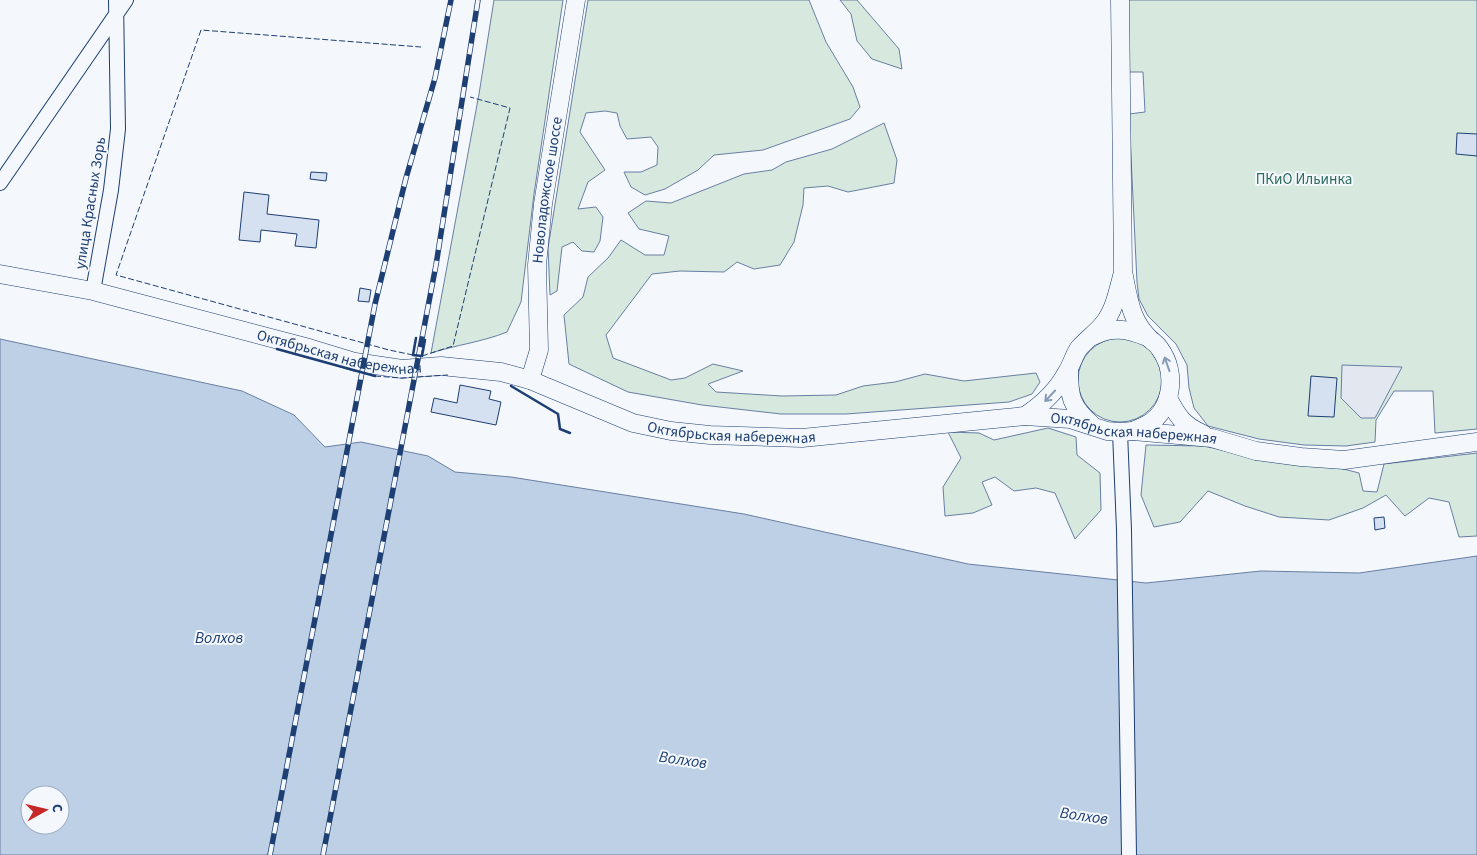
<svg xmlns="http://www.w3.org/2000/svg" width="1477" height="855" font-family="'Source Sans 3',sans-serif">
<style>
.green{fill:#d7e8df;stroke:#687fa3}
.parking{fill:#e3e8f0;stroke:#687fa3}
.water{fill:#bed0e5;stroke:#687fa3;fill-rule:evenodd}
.building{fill:#d5e0f0;stroke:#1d3f73}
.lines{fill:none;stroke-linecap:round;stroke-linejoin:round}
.minor-casing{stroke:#1d3f73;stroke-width:16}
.major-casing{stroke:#1d3f73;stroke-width:19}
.minor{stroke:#f4f7fb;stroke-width:14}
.major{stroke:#f4f7fb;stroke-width:18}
.rail-casing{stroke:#1d3f73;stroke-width:5.5}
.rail{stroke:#f4f7fb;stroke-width:4;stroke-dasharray:11;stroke-linecap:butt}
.fence{stroke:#1d3f73;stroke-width:1;stroke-dasharray:6 2.5;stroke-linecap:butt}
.wall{stroke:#1d3f73;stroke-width:2.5}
.oneway{stroke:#889bb7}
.labels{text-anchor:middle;stroke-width:4;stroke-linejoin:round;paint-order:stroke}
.park-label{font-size:15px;fill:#2c6c60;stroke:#f4f7fb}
.street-label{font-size:15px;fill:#1d3f73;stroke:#f4f7fb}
.water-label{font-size:16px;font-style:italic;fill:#1d3f73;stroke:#f4f7fb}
</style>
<rect width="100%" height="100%" fill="#f4f7fb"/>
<path class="green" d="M494 0H563L534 194 521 302 507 332C482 342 456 345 431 353L479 94Z
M588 0H809L826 42 853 87 860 107 850 119 763 150 714 155 698 170 665 189 645 195 631 187 624 172H641L657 165 658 147 651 137 627 139 620 126 617 113 605 111 586 113 580 132 605 170 588 182 578 209 596 207 603 217 600 241 594 252 582 251 573 242 562 247 557 291 550 295 548 248Z
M840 0H857L899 49 902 69 872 59 857 41 851 14Z
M1128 0H1477V429L1435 433 1433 391H1394L1376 420 1375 442 1346 446 1304 445 1259 439 1208 426 1194 408 1189 388 1187 365 1176 344 1148 316 1139 299 1137 282 1129 114 1145 112 1143 72H1128Z
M884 123 897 160 894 183 848 192 828 186 804 188 803 205 794 242 780 265 754 269 737 262 724 272 680 271 652 274 606 335 613 358 671 380 685 378 713 364 743 371 708 384 716 392 782 396 836 395 863 386 895 382 925 374 964 381 1036 373 1040 382 1032 394 1009 402 846 414H781L702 405 628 392 569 364 564 315 583 297 588 277 608 258 621 240 645 255H664L669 236 639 229 628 213 646 201 671 203 744 174 772 170 786 162 832 149Z
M1078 380a42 42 0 1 1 84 0a42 42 0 1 1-84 0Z
M1048 428 1076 437 1077 455 1100 473 1101 510 1075 539 1055 493 1036 488 1014 491 995 477 982 482 992 505 973 513 945 516 943 487 961 458 948 432 979 433 994 440Z
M1146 445 1204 446 1272 462 1336 467 1359 473 1363 491 1377 492 1384 464 1477 453V536L1459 537 1449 502 1429 498 1405 516 1386 495 1363 508 1329 520 1279 517 1245 506 1208 491 1180 522 1154 527 1141 495Z"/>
<path class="parking" d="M1342 365 1402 367 1375 418H1361L1341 398Z"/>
<path class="water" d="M0 339 242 391 294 415 325 447 361 442 428 456 455 472 511 477 744 514 968 564 1146 583 1261 571 1359 573 1477 556V855H0ZM30 795H60V825H30Z"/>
<path class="building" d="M1457 133 1477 134V156L1456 154Z
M311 172 327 173 326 181 310 179Z
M244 192 269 195 267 214 319 220 316 248 295 246 297 234 261 230 260 242 239 240Z
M360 288 371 290 369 302 358 301Z
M1311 376 1337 378 1334 417 1308 416Z
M460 385 491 391 489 399 501 402 496 425 431 412 434 398 457 403Z
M1384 517 1385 528 1375 530 1374 518Z"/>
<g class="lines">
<defs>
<path id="minor" d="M0 183 126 0
M93 291 111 190 118 129 116 0
M1120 432 1124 530 1129 855"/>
<g id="major">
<path d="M1120 0 1123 271C1126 286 1128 302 1134 316 1137 323 1144 333 1149 338 1153 342 1158 345 1160 349 1177 372 1173 409 1148 424 1143 427 1138 428 1133 431"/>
<path id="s1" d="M0 274 93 291 309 348 355 362 402 369 441 366 501 372 530 380 633 423 671 431 710 435 802 438 1025 416 1070 419 1107 431 1120 432 1133 431 1212 438 1256 451 1301 457 1344 460 1477 442"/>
<path d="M1093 336C1112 326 1128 329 1147 337"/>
<path d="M1069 370C1069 397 1071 406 1091 424"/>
<path id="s2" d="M530 380 539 350 537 265 543 204 576 0"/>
<path d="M1168 398C1178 417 1183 425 1203 434"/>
<path d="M1025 416C1043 404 1057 391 1067 372 1072 364 1074 355 1079 348 1087 339 1097 332 1104 323 1114 311 1118 291 1122 276"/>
</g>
</defs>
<use href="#minor" class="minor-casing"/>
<use href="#major" class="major-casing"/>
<use href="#minor" class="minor"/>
<use href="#major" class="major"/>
<defs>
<path id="rail" d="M270 855 375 304 406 178 435 78 451 0
M323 855 436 265 478 0"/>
</defs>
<use href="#rail" class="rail-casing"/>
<use href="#rail" class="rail"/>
<path class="fence" d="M413 355 389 350 116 275 201 30 421 47
M422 356 453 346 510 108 470 97
M375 376 401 378 448 375"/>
<path class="wall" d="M416 338 413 355 422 356 425 340
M277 349 375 376
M511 386 558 414 560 429 570 433"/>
</g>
<defs><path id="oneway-shaft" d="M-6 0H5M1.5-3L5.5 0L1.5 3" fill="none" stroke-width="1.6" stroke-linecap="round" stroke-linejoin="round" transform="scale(1.25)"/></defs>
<g class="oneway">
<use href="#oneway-shaft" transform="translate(1167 364) rotate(-109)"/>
<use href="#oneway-shaft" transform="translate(1050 396) rotate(133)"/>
</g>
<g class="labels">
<g class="park-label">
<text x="1304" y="184">ПКиО Ильинка</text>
</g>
<g class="street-label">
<text dy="5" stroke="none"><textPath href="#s2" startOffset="192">Новоладожское шоссе</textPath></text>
<text transform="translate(90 203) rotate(-81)" y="5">улица Красных Зорь</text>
<text dy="5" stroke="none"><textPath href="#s1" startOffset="349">Октябрьская набережная</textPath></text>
<text dy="5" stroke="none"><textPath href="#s1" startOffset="1159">Октябрьская набережная</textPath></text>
<text dy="5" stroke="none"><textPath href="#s1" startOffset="754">Октябрьская набережная</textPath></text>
</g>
<g class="water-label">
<text x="219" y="643">Волхов</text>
<text transform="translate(683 759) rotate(8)" y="6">Волхов</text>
<text transform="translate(1084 815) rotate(8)" y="6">Волхов</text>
</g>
</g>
<g transform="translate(45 810) rotate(82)"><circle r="24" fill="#f4f7fb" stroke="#9eadc5"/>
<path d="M0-4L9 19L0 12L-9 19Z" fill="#c62828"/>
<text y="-8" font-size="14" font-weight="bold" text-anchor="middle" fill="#1d3f73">С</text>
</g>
</svg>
